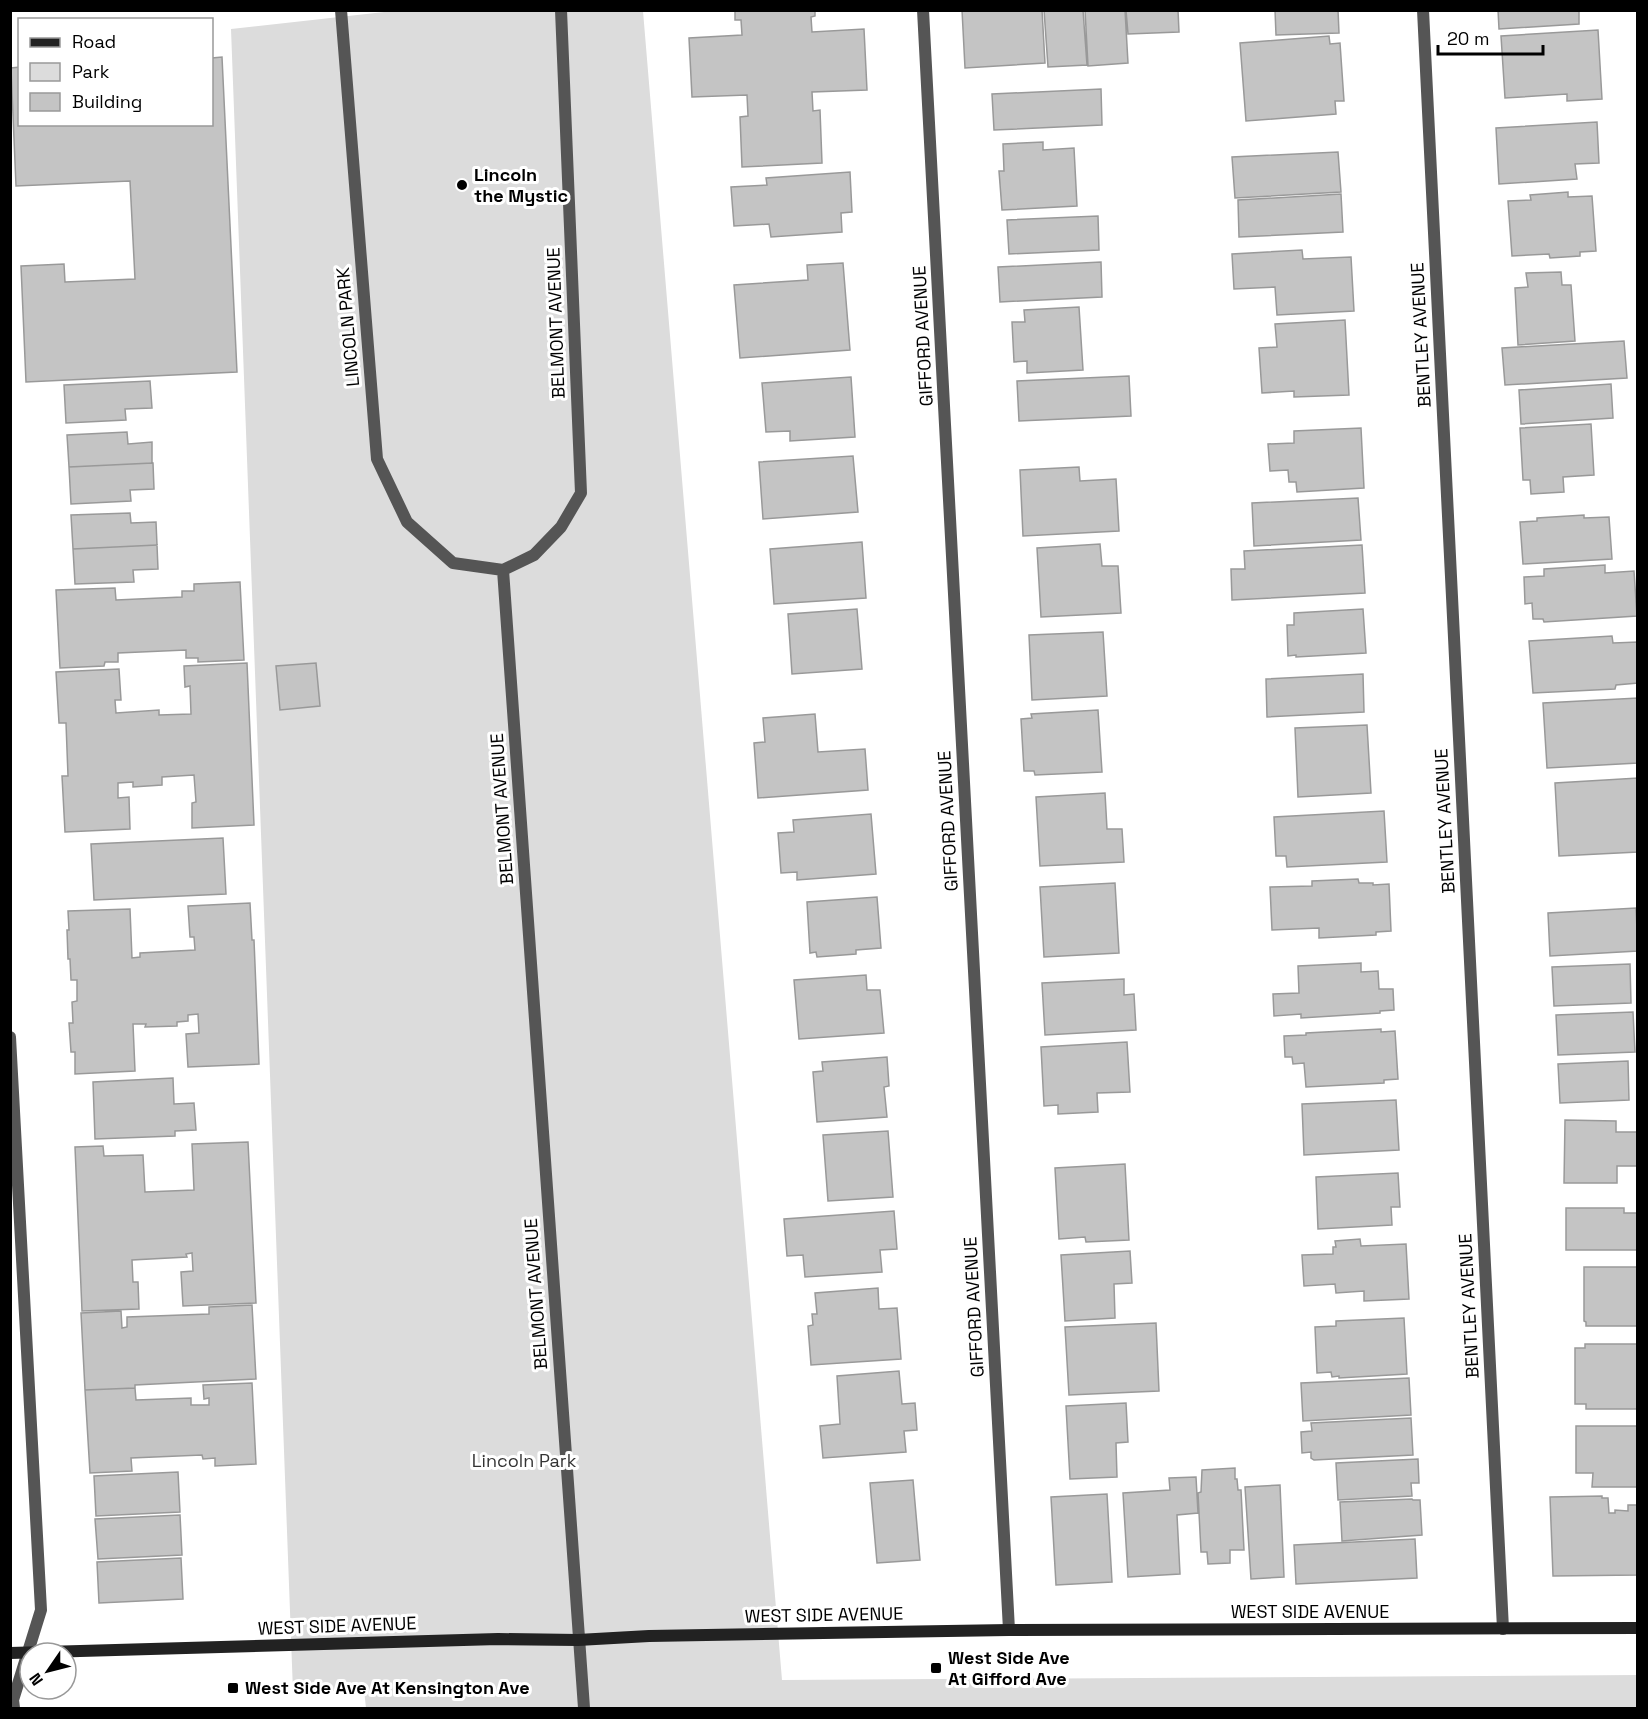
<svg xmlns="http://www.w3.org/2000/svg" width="1648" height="1719" font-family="'Space Grotesk',sans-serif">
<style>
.green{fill:#dcdcdc}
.building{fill:#c4c4c4;stroke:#999;stroke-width:1.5}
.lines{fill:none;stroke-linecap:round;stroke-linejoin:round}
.street{stroke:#555;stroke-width:12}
.secondary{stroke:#222;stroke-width:12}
.poi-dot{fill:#000;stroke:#fff;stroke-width:2}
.labels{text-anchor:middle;stroke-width:6;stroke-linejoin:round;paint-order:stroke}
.poi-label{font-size:18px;font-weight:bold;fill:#000;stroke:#fff;text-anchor:start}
.street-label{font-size:18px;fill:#000;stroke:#fff}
.park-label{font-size:18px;fill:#333;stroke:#fff}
</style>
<rect width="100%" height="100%" fill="#fff"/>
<path class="green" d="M402 10 643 11 782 1680 1637 1675V1708H366L364 1690 293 1692 231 29Z"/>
<path class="building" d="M735 10H815V16L811 17 812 32 864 29 867 90 812 92 813 111 820 110 822 163 742 167 740 117 748 116 747 95 692 97 689 38 742 35 741 20H735Z
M962 10H1042L1045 63 965 68Z
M1044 10H1083L1087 65 1048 67Z
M1085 10H1125L1128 63 1088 66Z
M1126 10H1178L1179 32 1128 34Z
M1275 10H1338L1339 33 1276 35Z
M1498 10H1579V24L1499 29Z
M1598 30 1602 99 1567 101V94L1505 98 1501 36Z
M1329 36 1330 44 1340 43 1344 101H1335L1336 114 1246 121 1240 43Z
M222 57 237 372 26 382 21 266 64 264 65 282 135 279 130 181 16 186 11 68 20 67V124H212V58Z
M1101 89 1102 125 994 130 992 94Z
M1597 122 1599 163 1575 164 1577 179 1499 184 1496 128Z
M1043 142V150L1074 148 1077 206 1002 210 999 171H1004L1003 144Z
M1338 152 1341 192 1235 198 1232 157Z
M850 172 852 212 841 213 842 232 771 237 769 224 734 226 731 187 767 185 766 178Z
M1568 192V197L1592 196 1596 251 1580 252V256L1550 258 1549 254 1512 256 1508 201 1531 200 1530 195Z
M1341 194 1343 232 1239 237 1238 200Z
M1098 216 1099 250 1009 254 1007 220Z
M1302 250 1303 259 1351 257 1354 311 1277 315 1275 287 1234 289 1232 254Z
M1101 262 1102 297 1000 302 998 267Z
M843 263 850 350 740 358 734 285 808 280 807 265Z
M1561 272 1562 285H1571L1575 341 1518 345 1515 288 1528 287 1526 273Z
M1079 307 1083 370 1027 373V361L1014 362 1012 322H1025L1024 310Z
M1345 320 1349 395 1294 397V391L1262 393 1259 348 1277 347 1275 324Z
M1624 341 1627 378 1505 385 1502 348Z
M1129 376 1131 416 1019 421 1017 381Z
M851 377 855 437 790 441V431L766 432 762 383Z
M150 381 152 408 125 409 126 420 66 423 64 385Z
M1611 384 1613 418 1521 424 1519 390Z
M1591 424 1594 475 1563 477 1564 492 1531 494 1530 480H1523L1520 428Z
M1361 428 1364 488 1297 492 1296 482H1289L1288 470 1270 471 1268 444 1294 443V431Z
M127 432 128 444 152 442V463L69 467 67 435Z
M853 456 858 512 763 519 759 462Z
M153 463 154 489 130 490 131 501 71 504 69 467Z
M1079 467 1080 481 1116 479 1119 531 1023 536 1020 470Z
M1358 498 1361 540 1254 546 1252 503Z
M130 513 131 523 156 522 157 545 73 549 71 515Z
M1584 515V518L1609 517 1612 559 1523 564 1520 522 1537 521V518Z
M862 542 866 598 774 604 770 549Z
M1100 544 1102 566H1118L1121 613 1041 617 1037 548Z
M157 545 158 569 133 570 134 582 75 584 73 549Z
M1362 545 1365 593 1232 600 1231 569H1245L1244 551Z
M1605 565V573L1634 571 1637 616 1544 622 1543 619H1533L1532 603 1525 604 1524 577 1544 576V569Z
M240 582 244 660 198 662V658H186V650L118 653V662H105L104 666 60 668 56 590 115 588 116 600 182 597V591H194V584Z
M857 609 862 669 792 674 788 614Z
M1363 609 1366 653 1296 657V655L1288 656 1287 625H1294V613Z
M1103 632 1107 696 1032 700 1029 635Z
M1612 636 1613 643 1638 642V683L1616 685 1615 689 1533 693 1529 641Z
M247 663 254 825 192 828V803L196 802 194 775 162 777V785L133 787V782L118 783V798L129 797 130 829 65 832 62 776H68L66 723H59L56 672 119 669 121 700H115L116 713 159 710V715L191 714 190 686 185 687 184 666Z
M316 663 320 706 280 710 276 666Z
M1363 674 1364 712 1267 717 1266 679Z
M1638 698V763L1547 768 1543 703Z
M1098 710 1102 772 1035 775 1034 771H1024L1021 719 1032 718 1031 714Z
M815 714 818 752 865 749 868 790 758 798 754 743 765 742 763 718Z
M1367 725 1371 793 1298 797 1295 728Z
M1638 778V852L1559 856 1555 783Z
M1105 793 1107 829H1122L1124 862 1040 866 1036 797Z
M1384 811 1387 862 1287 867 1286 856H1276L1274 817Z
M871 814 876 874 797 880V872L781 873 778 833 794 832 793 820Z
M223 838 226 894 94 900 91 844Z
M1358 879 1359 883H1373V885L1389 884 1391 931 1376 932V935L1319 938V928L1272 930 1270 887 1312 886V881Z
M1115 883 1119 953 1044 957 1040 887Z
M877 897 881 948 856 950V954L817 957 816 952 810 953 807 902Z
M250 903 252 940H254L259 1064 188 1067 186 1034 199 1033 198 1014 188 1015V1021L177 1022V1026L145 1027 146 1024H133L135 1071 75 1074V1052H71L69 1023H73L72 1002 77 1001V980H71L70 959H68L67 930H69L68 911 130 909 132 958 140 957V953L195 950 194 937H190L188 906Z
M1636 908 1638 951 1550 956 1548 913Z
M1361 963V972L1378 971 1379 989H1393L1394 1010 1380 1011V1013L1301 1018V1014L1274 1016 1273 994 1299 993 1298 966Z
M1630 964 1631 1003 1554 1006 1552 967Z
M866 975 867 990H880L884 1033 799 1039 794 980Z
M1124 979V995L1134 994 1136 1030 1045 1035 1042 983Z
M1633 1012 1635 1052 1558 1055 1556 1015Z
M1381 1029V1032L1395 1031 1398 1079 1384 1080V1083L1306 1087 1304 1063 1293 1064 1292 1057H1285L1284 1036 1306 1035V1033Z
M1127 1042 1130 1092 1097 1093 1098 1112 1058 1114V1105L1044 1106 1041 1047Z
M887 1057 889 1086 884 1087 887 1117 817 1122 813 1072 823 1071 822 1062Z
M1628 1061 1629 1100 1560 1103 1558 1064Z
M173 1078 174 1104 194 1103 196 1130 175 1131V1136L95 1139 93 1082Z
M1396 1100 1399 1150 1304 1155 1302 1104Z
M1565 1120 1616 1121V1132H1638V1166H1617V1183H1564Z
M888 1131 893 1197 828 1201 823 1135Z
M248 1142 256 1303 183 1306 181 1272 193 1271 192 1253 186 1254 187 1257 132 1260 133 1282H138L139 1309 82 1311 75 1147 103 1146 104 1156 143 1155 145 1192 194 1190 192 1144Z
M1125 1164 1129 1240 1086 1242 1085 1237 1059 1239 1055 1168Z
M1398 1173 1400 1207H1391L1392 1225 1318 1229 1316 1177Z
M1566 1208H1624V1213H1638V1250H1566Z
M894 1211 897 1249 880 1250 882 1272 805 1277 803 1255 787 1256 784 1219Z
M1360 1239 1361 1246 1406 1244 1409 1299 1364 1301V1291L1336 1293 1335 1284 1304 1286 1302 1255 1333 1254V1247H1336L1335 1241Z
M1130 1251 1132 1283 1114 1284 1115 1318 1065 1321 1061 1255Z
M1584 1267H1638V1326H1586V1322L1584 1321Z
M878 1288 879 1309 897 1308 901 1359 811 1365 808 1326 813 1325 812 1314H817L815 1293Z
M252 1305 256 1379 135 1385V1388L85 1390 81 1313 121 1311 122 1328 127 1327V1317L209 1314V1307Z
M1404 1318 1407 1374 1339 1378V1376L1332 1377 1331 1372 1317 1373 1315 1327 1336 1326V1321Z
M1156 1323 1159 1391 1069 1395 1065 1327Z
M1585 1344H1638V1409H1586V1404H1575V1348H1585Z
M899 1371 902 1404 915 1403 917 1430 904 1431 906 1452 823 1458 820 1426 840 1424 837 1376Z
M1409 1378 1411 1415 1303 1421 1301 1383Z
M252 1383 256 1464 215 1466V1458L203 1459 202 1455 131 1458 132 1471 90 1473 85 1390 135 1388 136 1400 191 1398V1405H209V1398L204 1399 203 1385Z
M1126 1403 1128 1442 1116 1443 1117 1477 1070 1479 1066 1406Z
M1411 1418 1413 1455 1314 1460 1311 1458V1452L1302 1453 1301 1432 1312 1431 1311 1423Z
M1576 1426H1638V1487H1592L1593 1473H1576Z
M1418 1459 1419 1483H1411L1412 1496 1338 1500 1336 1463Z
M1235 1468V1479H1237L1238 1490H1241L1244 1550H1230V1563L1208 1564 1207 1552H1201L1198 1493 1201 1492 1202 1470Z
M178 1472 180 1512 96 1516 94 1476Z
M1196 1477 1198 1513 1177 1515 1180 1574 1128 1577 1123 1493 1170 1490 1169 1478Z
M913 1480 920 1560 877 1563 870 1483Z
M1280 1485 1284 1577 1251 1579 1245 1487Z
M1107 1494 1112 1582 1056 1585 1051 1497Z
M1602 1496V1498H1608L1609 1513H1615V1510L1628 1511V1505H1638V1575L1553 1576 1550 1497Z
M1412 1499 1413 1500H1420L1422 1535 1342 1541 1340 1502Z
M180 1515 182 1555 98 1559 95 1519Z
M1415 1539 1417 1578 1296 1584 1294 1545Z
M181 1558 183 1599 99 1603 97 1562Z"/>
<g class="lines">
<path class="street" d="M341 10 377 459 407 522 453 563 503 570
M923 10 1009 1630
M1423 10 1503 1629
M503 570 584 1708
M503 570 534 555 561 527 581 493 561 10
M10 1037 41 1610 13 1700 14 1708"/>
<path class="secondary" d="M10 1653 498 1639 578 1640 649 1636 1009 1630 1638 1628"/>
</g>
<g class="poi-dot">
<circle cx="462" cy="185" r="6"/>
<rect x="930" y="1662" width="12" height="12" rx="3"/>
<rect x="227" y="1682" width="12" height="12" rx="3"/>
</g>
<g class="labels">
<g class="poi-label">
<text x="474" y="181">Lincoln<tspan x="474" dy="21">the Mystic</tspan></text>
<text x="948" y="1664">West Side Ave<tspan x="948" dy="21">At Gifford Ave</tspan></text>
<text x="245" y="1694">West Side Ave At Kensington Ave</text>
</g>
<g class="street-label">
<text transform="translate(556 323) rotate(-92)" y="6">BELMONT AVENUE</text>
<text transform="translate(348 327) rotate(-95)" y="6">LINCOLN PARK</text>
<text transform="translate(1421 335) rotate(-93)" y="6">BENTLEY AVENUE</text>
<text transform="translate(923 336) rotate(-93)" y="6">GIFFORD AVENUE</text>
<text transform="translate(502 809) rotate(-94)" y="6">BELMONT AVENUE</text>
<text transform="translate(948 821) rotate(-93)" y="6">GIFFORD AVENUE</text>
<text transform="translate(1445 821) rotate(-93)" y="6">BENTLEY AVENUE</text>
<text transform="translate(536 1294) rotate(-94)" y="6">BELMONT AVENUE</text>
<text transform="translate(1469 1306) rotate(-93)" y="6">BENTLEY AVENUE</text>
<text transform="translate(974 1307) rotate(-93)" y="6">GIFFORD AVENUE</text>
<text x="1310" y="1618">WEST SIDE AVENUE</text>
<text transform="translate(824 1615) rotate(-1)" y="6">WEST SIDE AVENUE</text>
<text transform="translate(337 1626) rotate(-2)" y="6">WEST SIDE AVENUE</text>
</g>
<g class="park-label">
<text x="524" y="1467">Lincoln Park</text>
</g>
</g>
<rect width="1648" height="1719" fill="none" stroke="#000000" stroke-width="24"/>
<rect x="18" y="18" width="195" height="108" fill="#ffffff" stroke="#999999" stroke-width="1.5"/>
<rect x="30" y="38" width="30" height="9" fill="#222222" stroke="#999999" stroke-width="1.5"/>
<text x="72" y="48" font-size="18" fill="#000000">Road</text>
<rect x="30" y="63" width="30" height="18" fill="#dcdcdc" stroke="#999999" stroke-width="1.5"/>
<text x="72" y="78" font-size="18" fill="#000000">Park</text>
<rect x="30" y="93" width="30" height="18" fill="#c4c4c4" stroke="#999999" stroke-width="1.5"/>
<text x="72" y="108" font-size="18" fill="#000000">Building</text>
<g transform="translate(48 1671) rotate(235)"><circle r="28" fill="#ffffff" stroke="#999999" stroke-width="1.5"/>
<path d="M0-4.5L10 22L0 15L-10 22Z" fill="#000000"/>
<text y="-9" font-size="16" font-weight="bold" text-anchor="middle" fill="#000000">N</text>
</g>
<path d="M1438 45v9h105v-9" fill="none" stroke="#000000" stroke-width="3"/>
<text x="1447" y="45" font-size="18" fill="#000000" stroke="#ffffff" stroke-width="4.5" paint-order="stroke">20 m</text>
</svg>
